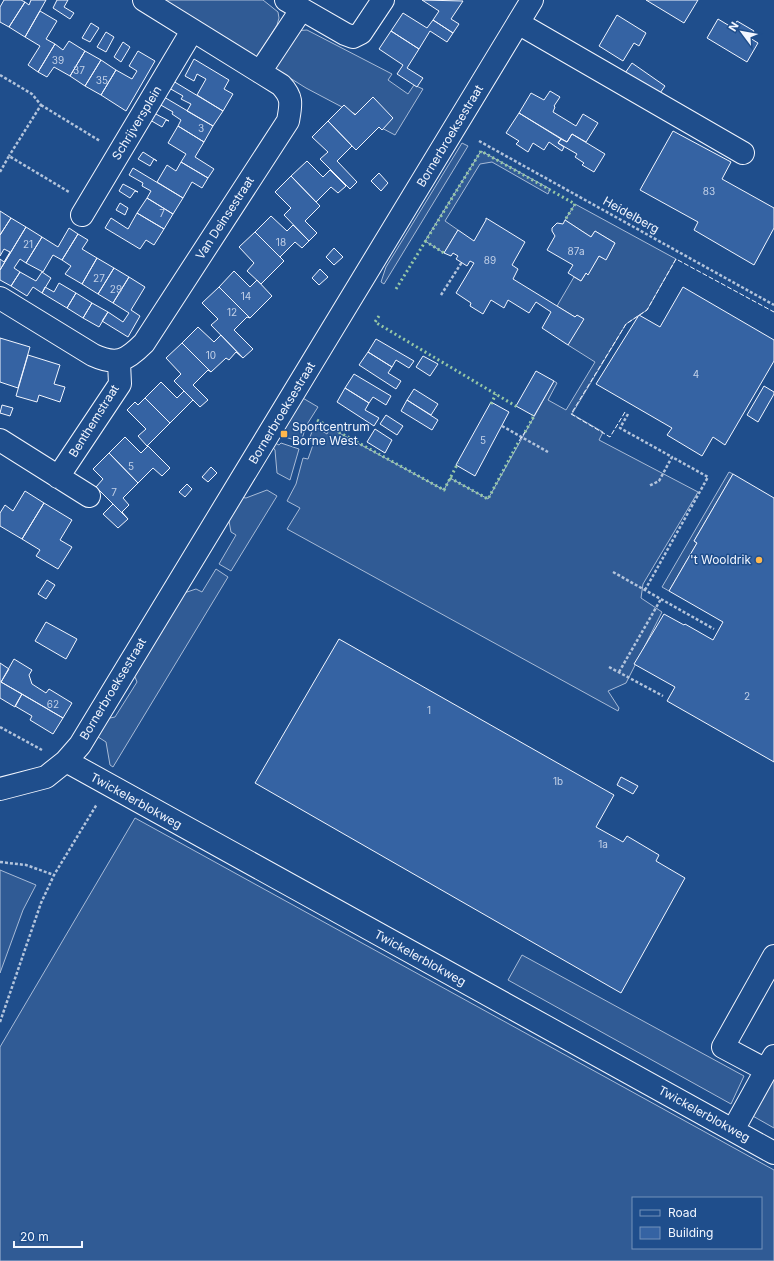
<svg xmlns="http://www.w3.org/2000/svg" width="774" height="1261" font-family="Inter,sans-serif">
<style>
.built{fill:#305b95;stroke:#a8bbd7;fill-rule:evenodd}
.building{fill:#3563a3;stroke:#f2f6ff}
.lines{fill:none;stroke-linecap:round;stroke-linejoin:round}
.minor-casing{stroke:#f2f6ff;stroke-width:24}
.path{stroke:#b3c4dc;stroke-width:2.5;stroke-dasharray:3 2;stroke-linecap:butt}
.minor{stroke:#1f4e8c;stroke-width:22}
.hedge{stroke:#97c8a6;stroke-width:3;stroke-dasharray:2 3;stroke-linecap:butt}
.fence{stroke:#f2f6ff;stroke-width:1;stroke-dasharray:5 2;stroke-linecap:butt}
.poi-dot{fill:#ffb74d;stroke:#1f4e8c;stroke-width:1.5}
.labels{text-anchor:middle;stroke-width:3;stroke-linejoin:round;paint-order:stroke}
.number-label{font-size:10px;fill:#c3d1e8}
.street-label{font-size:12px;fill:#f2f6ff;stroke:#1f4e8c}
.poi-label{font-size:12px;fill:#f2f6ff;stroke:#1f4e8c;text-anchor:start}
</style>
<rect width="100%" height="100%" fill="#1f4e8c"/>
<path class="built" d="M165 0H263L278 12 279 18 277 25 257 57 184 15Z
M307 30 392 74 388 80 408 94 414 85 423 89 395 135 306 88 269 65 292 31Z
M462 143 468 146 384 284 381 282 386 267Z
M481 151 550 189 548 194 492 162 480 164 445 221 458 230 444 253 425 241Z
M575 204 676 259 647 310 626 324 572 414 603 432 599 440 698 492 643 584 641 598 662 612 626 683 608 691 619 708 618 711 287 529 300 508 287 501 296 484 303 458 308 459 314 442 309 440 314 426 327 434 330 428 444 490 450 478 488 499 554 381 557 383 548 400 566 410 595 362 568 345 575 317 557 306 574 277 581 281 586 273 588 274 599 256 606 259 615 243 595 231 591 237 565 220Z
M301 397 318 407 306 426 301 442 285 437 287 434 281 430Z
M273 442 279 445 281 443 299 449 290 480 277 473 275 450 271 445Z
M729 472 733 474 694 541 697 543 669 591 662 587Z
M267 490 277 496 231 571 219 564 236 535 231 532 228 516 240 497 246 498Z
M216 569 228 577 113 767 110 765 106 742 95 735 105 719 115 717 137 682 133 672 181 594 196 589 202 592Z
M135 818 774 1170V1261H0V1047ZM633 1198H761V1248H633Z
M0 870 36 885 23 910 0 973Z
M522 955 744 1076 731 1104 508 980Z
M774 1073V1128L751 1115Z"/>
<path class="building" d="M4 0H21L25 2 9 27 0 22V7Z
M31 0H46L25 37 9 27 25 2 29 5Z
M57 0H68L64 7 74 13 70 19 53 8Z
M422 0 463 1 451 19 459 24 453 33 433 20 439 11Z
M646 0H698L684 23Z
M40 11 57 21 46 39 55 44 38 72 28 65 40 46 25 37Z
M403 13 427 28 433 20 453 33 447 42 430 31 419 49 391 31Z
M617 15 646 33 639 46 634 43 623 61 599 46Z
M718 19 733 28 737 21 754 31 750 38 758 43 747 62 707 38Z
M91 23 99 28 90 42 82 38Z
M391 31 419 49 407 68 423 78 417 87 397 74 403 65 379 49Z
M106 32 114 37 106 52 97 47Z
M69 41 85 51 70 76 54 67 47 77 38 72 55 44 63 50Z
M123 42 130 47 121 62 114 57Z
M85 51 101 60 85 86 70 76Z
M138 51 155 61 126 111 101 95 116 70 132 79 137 71 129 66Z
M194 59 229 80 224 89 233 94 223 111 197 95 206 79 197 74 194 81 185 76Z
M101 60 116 70 101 95 85 86Z
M632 63 665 86 658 96 623 76Z
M173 81 223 111 213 126 187 111 191 104 181 99 183 96 169 88Z
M550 91 560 97 554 106 555 107 553 112 576 126 583 114 598 123 586 142 572 134 567 142 519 113 531 93 544 100Z
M164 97 213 126 204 142 178 126 181 120 172 114 173 112 159 104Z
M373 97 393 118 382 130 379 127 356 150 328 121 344 105 355 115Z
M154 113 169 121 166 120 162 127 150 120Z
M519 113 561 139 558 143 564 147 562 151 549 142 544 150 533 143 528 152 516 144 519 141 506 133Z
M328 121 352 146 337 161 357 182 350 189 320 159 328 152 312 137Z
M178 126 204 142 195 157 214 169 208 178 181 162 186 154 168 143Z
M673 131 731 162 722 179 774 208V228L754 265 694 230 698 222 640 190Z
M572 134 605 154 594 172 582 165 584 163 575 157 577 154 558 143 561 139 567 142Z
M143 152 157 161 154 159 150 166 138 159Z
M307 161 323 177 330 170 346 186 338 193 331 187 316 202 291 176Z
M181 162 208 178 202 188 192 182 183 198 157 182 167 165 176 171Z
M133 168 183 198 173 214 147 198 151 191 142 186 143 183 129 175Z
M379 173 388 183 381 191 371 181Z
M291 176 320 206 305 221 317 233 309 241 284 215 291 208 275 192Z
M123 184 138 192 135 191 130 198 119 191Z
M147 198 173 214 164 229 137 213Z
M120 203 128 208 125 215 116 210Z
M0 211 11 218 0 235Z
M137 213 164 229 154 245 146 240 140 249 105 228 111 218 128 229Z
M271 216 287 231 293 225 309 241 302 248 295 242 280 257 255 232Z
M11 218 26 227 0 270V259L4 262 10 252 4 249 0 256V235Z
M486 218 525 242 512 265 518 269 513 279 575 317 577 315 584 319 568 345 542 328 551 312 536 302 529 313 508 300 504 308 491 300 483 314 470 306 471 303 456 293 474 263 470 261 467 266 456 259 458 256 453 253 451 256 444 253 458 230 474 241 486 220Z
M565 220 591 237 595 231 615 243 606 260 599 256 588 275 586 273 581 281 568 273 573 265 547 250 555 236 552 231V228L557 223 563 224Z
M26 227 42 237 26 263 20 259 14 268 20 272 11 286 0 280V270Z
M69 228 78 234 62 260 53 255 43 272 26 263 42 237 58 247Z
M255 232 284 261 261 284 247 271 254 263 239 247Z
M78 234 88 240 82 249 97 258 82 284 65 274 71 266 62 260Z
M334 248 343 257 334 265 326 257Z
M97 258 114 268 98 294 82 284Z
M114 268 129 277 113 303 98 294Z
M320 269 328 277 319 285 312 278Z
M234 271 250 287 257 280 272 296 250 318 219 287Z
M20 272 36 281 42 272 51 278 42 293 33 287 27 296 11 286Z
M129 277 145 287 131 310 140 316 128 337 102 321 108 312 123 322 129 313 113 303Z
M59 283 76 293 67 308 42 293 45 287 54 292Z
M219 287 250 318 247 317 234 330 253 349 243 358 211 325 218 319 202 303Z
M683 287 774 340V361L725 445 713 437 702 456 667 435 672 428 596 384 639 315 660 327Z
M76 293 92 303 83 318 67 308Z
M92 303 108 312 99 327 83 318Z
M198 327 214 342 221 335 243 358 236 352 229 360 226 358 211 372 182 343Z
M0 338 30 347 18 388 0 382Z
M376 339 414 361 409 368 396 360 392 367 368 352Z
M182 343 211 372 208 370 193 385 208 400 200 407 174 381 181 374 166 358Z
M368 352 392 367 388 373 401 381 396 389 359 365Z
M28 355 60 365 54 384 65 387 60 402 39 395 37 402 16 396Z
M423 356 438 364 430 376 416 367Z
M536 371 554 381 534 416 516 406Z
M354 374 391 396 386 405 373 397 369 403 345 388Z
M161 382 177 398 184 391 193 400 170 423 145 398Z
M764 386 774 392V394L758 422 747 415Z
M345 388 369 403 365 410 379 418 374 426 337 402Z
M414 389 438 404 431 415 407 400Z
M145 398 170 423 147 446 138 436 146 429 127 410 135 402 138 405Z
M407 400 438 420 432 430 401 411Z
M491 402 509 412 475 476 456 465Z
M2 405 13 408 10 416 0 413Z
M386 415 403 426 397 435 380 424Z
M375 429 392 440 385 453 367 442Z
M125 437 141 453 148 446 170 468 162 476 153 468 138 483 109 453Z
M109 453 138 483 123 498 129 505 122 512 128 519 96 487 103 479 93 469Z
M211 467 217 473 208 482 202 477Z
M733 474 774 498V762L667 701 675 687 634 664 664 614 684 625 685 624 713 640 723 622 669 591 697 543 694 541Z
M187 484 192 489 185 497 179 492Z
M25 491 44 503 22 539 0 526V513L5 505 13 511Z
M44 503 72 520 60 540 72 547 58 569 36 556 40 550 22 539Z
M113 504 128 519 118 528 103 514Z
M47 580 55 585 46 599 38 594Z
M46 622 77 639 66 659 35 641Z
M339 639 614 795 596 827 623 842 627 836 659 855 656 861 685 878 621 993 255 783Z
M14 659 32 670 29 675 32 684 46 693 49 689 72 703 63 718 1 682Z
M0 663 9 669 1 682 22 694 15 707 0 698Z
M22 694 63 718 53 734 30 720 32 716 15 706Z
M621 777 638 786 633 794 617 785Z"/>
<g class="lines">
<defs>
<path id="minor" d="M286 0 345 34 353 37 361 33 383 0
M518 23 743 153
M260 72 301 10
M82 215 192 31
M0 298 93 355C117 366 126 361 144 343L288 121C291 104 293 98 281 85L144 0
M0 440 89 496
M58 477 120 384 119 362
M66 761 774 1153
M0 789 46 777 66 761 80 745 532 0
M766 1070 723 1047 774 956
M733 1130 774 1056"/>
</defs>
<use href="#minor" class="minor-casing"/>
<path class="path" d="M0 75 32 94 41 105 9 156
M41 105 100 141
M479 141 774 305
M0 172 9 156 69 192
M441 295 462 262
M628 414 620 428 672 457 659 481 649 486
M502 426 548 452
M613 572 714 629
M645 590 708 477 672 457
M609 667 663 696
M619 672 661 599
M0 727 42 750
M0 862 26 865 54 875
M0 1022 41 903 54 875 97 804"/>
<use href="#minor" class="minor"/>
<path class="hedge" d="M425 241 444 253
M396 289 481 151 575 204 565 220
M379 316 375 322 519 408
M491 404 496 394
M317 420 444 490 458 463
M525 432 534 416 532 415
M450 478 488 499 519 441"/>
<path class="fence" d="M625 412 610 437 571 414 626 324 647 310 676 259 774 312
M519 441 525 432"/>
</g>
<g class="poi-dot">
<rect x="280" y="430" width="8" height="8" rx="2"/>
<circle cx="759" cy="560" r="4"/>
</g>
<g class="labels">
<g class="number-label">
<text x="58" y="64">39</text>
<text x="79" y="74">37</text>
<text x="102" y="84">35</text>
<text x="201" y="132">3</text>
<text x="709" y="195">83</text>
<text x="162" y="217">7</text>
<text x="281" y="246">18</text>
<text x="28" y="248">21</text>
<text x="576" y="255">87a</text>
<text x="490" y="264">89</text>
<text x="99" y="282">27</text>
<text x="116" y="293">29</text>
<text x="246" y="300">14</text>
<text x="232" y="316">12</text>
<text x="211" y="359">10</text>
<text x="696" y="378">4</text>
<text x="483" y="444">5</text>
<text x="131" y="470">5</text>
<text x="114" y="496">7</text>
<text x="747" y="700">2</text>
<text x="53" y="708">62</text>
<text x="429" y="714">1</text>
<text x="558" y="785">1b</text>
<text x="603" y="848">1a</text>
</g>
<g class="street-label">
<text transform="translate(137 123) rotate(-59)" y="4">Schrijversplein</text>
<text transform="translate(450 136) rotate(-59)" y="4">Bornerbroeksestraat</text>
<text transform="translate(631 215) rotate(29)" y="4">Heidelberg</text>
<text transform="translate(225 218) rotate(-57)" y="4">Van Deinsestraat</text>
<text transform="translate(282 413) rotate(-59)" y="4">Bornerbroeksestraat</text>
<text transform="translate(94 421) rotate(-58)" y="4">Benthemstraat</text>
<text transform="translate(113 689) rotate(-59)" y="4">Bornerbroeksestraat</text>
<text transform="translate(136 801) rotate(29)" y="4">Twickelerblokweg</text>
<text transform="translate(420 958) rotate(29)" y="4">Twickelerblokweg</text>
<text transform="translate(704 1114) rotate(29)" y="4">Twickelerblokweg</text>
</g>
<g class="poi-label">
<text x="292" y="431">Sportcentrum<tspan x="292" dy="14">Borne West</tspan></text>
<text x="751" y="564" text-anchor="end">'t Wooldrik</text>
</g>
</g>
<rect x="632" y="1197" width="130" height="52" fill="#1f4e8c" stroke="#7391ba"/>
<rect x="640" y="1210" width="20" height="6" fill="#1f4e8c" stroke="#7391ba"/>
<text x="668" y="1217" font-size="12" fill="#f2f6ff">Road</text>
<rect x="640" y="1227" width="20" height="12" fill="#3563a3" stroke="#7391ba"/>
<text x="668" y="1237" font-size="12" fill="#f2f6ff">Building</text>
<g transform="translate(742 32) rotate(302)" stroke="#1f4e8c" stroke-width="3" paint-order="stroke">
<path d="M0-3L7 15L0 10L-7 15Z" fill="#f2f6ff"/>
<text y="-6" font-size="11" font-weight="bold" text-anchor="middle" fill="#f2f6ff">N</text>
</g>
<path d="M14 1241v6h68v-6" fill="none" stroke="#f2f6ff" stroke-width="2"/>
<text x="20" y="1241" font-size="12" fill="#f2f6ff" stroke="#1f4e8c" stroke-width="3" paint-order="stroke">20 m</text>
</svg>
